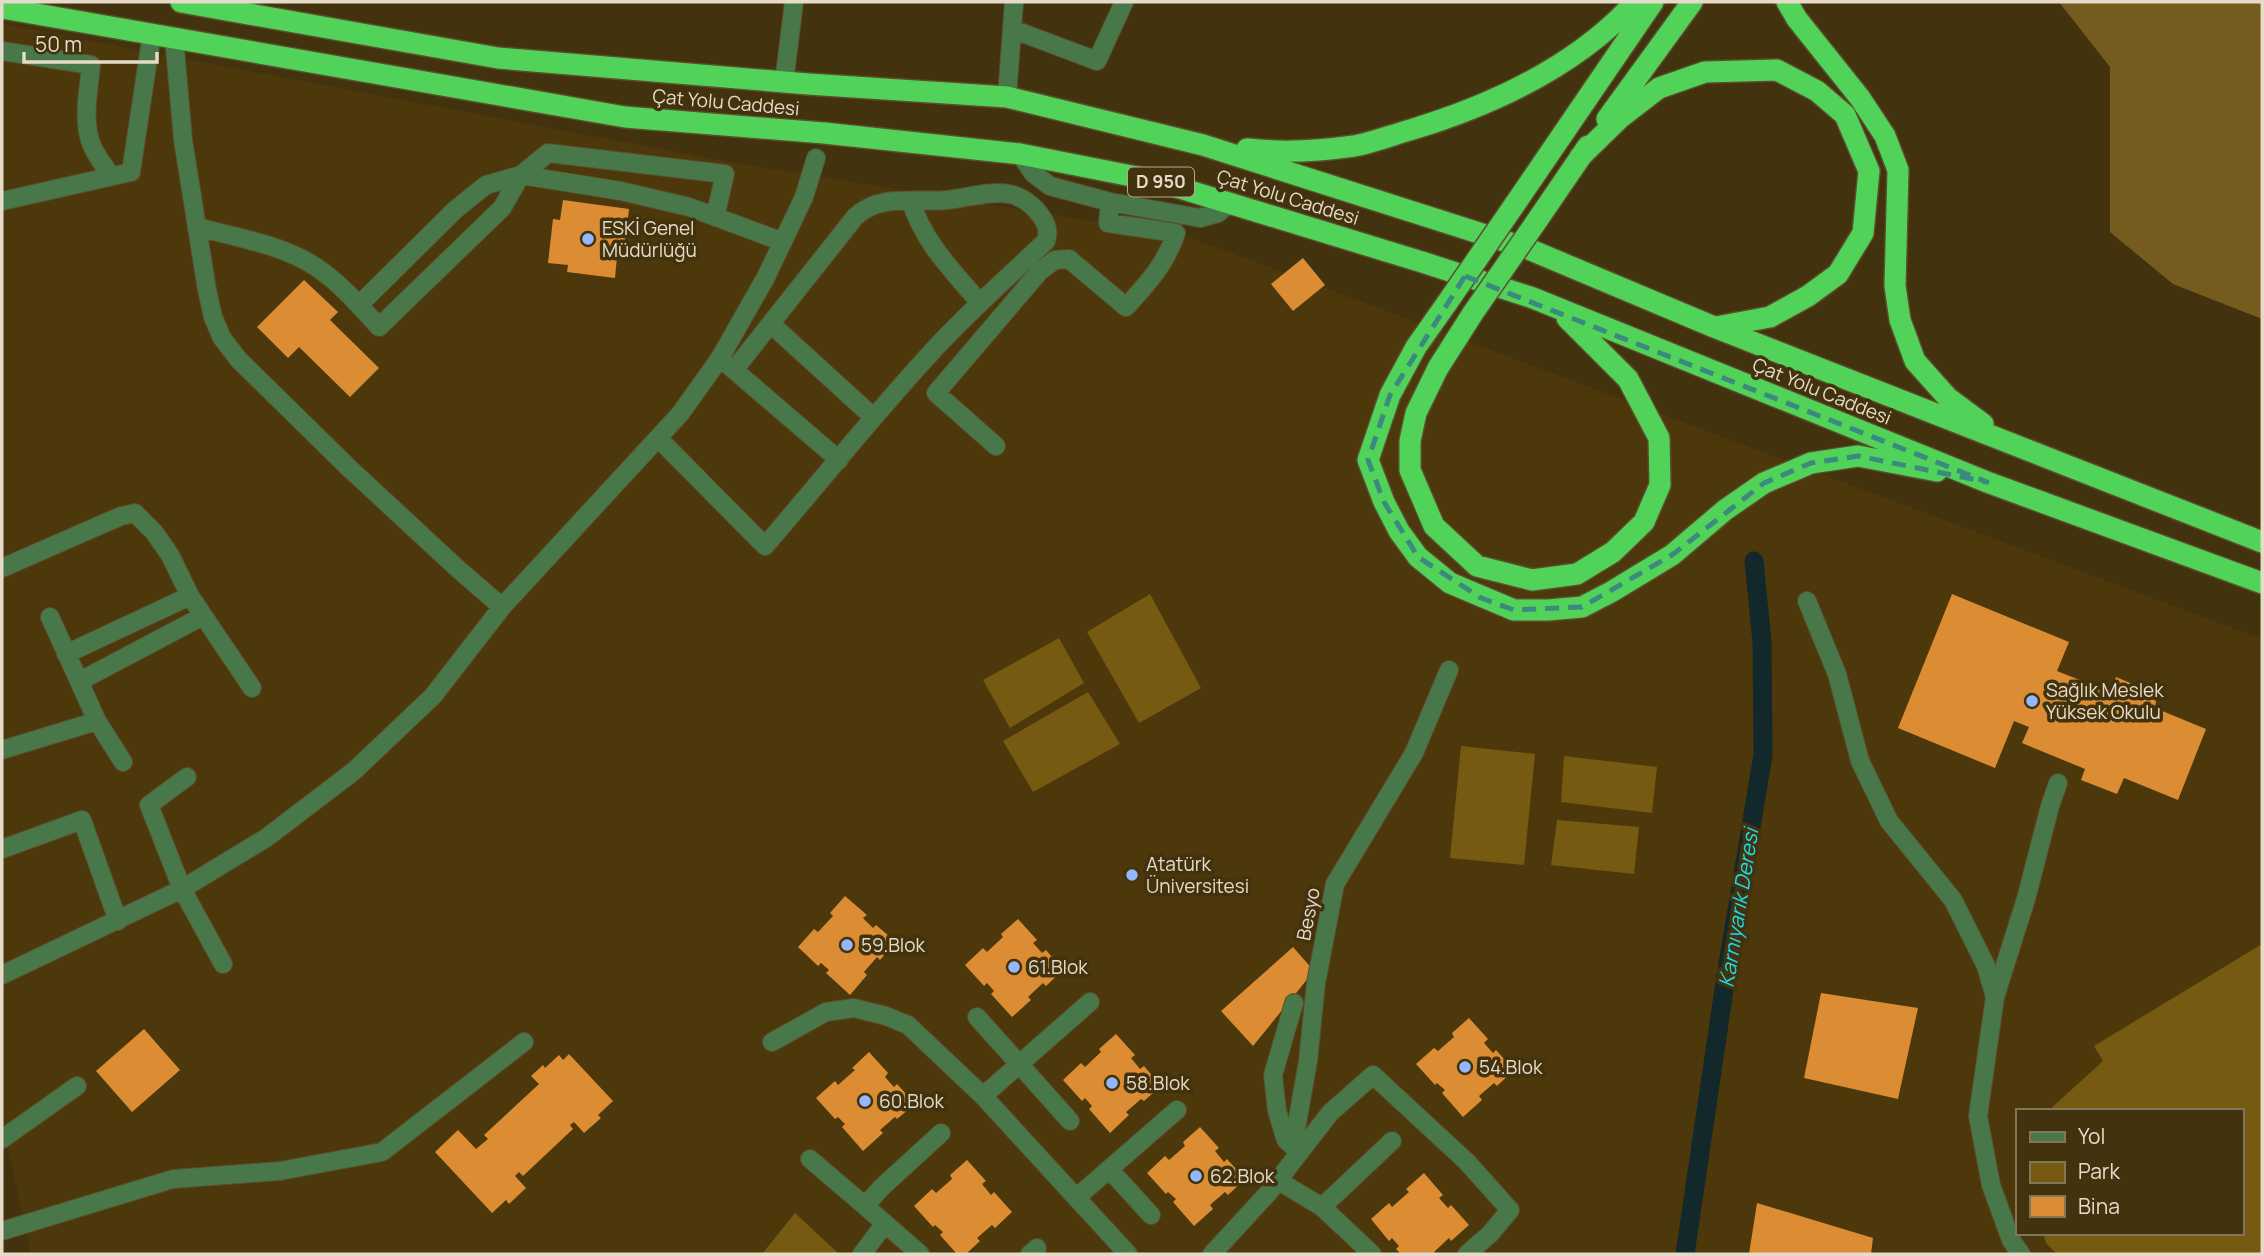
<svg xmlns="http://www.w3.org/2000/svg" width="2264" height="1256" font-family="Manrope,sans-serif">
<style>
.built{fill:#4c380b;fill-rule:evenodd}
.green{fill:#775a11}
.forest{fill:#765b1f}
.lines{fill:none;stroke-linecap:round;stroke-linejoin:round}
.canal{stroke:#12282b;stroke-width:19}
.building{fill:#dc8c32}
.minor-casing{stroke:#5c4d2c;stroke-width:20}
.highway-casing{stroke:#5c4d2c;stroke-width:24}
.minor{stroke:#487849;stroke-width:18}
.highway{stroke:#50d358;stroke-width:21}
.highway-bridge-casing{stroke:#5c4d2c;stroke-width:24;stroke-linecap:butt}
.highway-bridge{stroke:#50d358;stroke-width:21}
.marked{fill:none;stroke:#3a8a80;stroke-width:5;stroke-dasharray:14 9;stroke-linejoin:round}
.poi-dot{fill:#95b7fd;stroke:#42320e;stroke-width:2.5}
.labels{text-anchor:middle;stroke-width:7;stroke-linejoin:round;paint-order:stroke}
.shield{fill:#42320e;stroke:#b4a890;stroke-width:2}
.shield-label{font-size:18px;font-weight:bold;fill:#e5dbc8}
.street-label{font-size:19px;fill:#e5dbc8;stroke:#42320e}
.poi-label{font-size:19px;fill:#e5dbc8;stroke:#42320e;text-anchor:start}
.water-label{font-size:21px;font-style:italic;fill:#1bdcec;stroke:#42320e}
</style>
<rect width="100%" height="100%" fill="#42320e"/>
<path class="built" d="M2 24 730 162 1189 237 2262 639V1254H31L2 1120ZM2017 1111H2241V1233H2017Z"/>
<path class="green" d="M1150 594 1201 688 1139 723 1087 632Z
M1059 638 1084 683 1010 728 983 680Z
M1088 692 1120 744 1033 792 1003 741Z
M1461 746 1535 754 1524 865 1450 858Z
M1564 756 1657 767 1652 813 1561 802Z
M1557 820 1639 827 1634 874 1551 865Z
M2262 944V1254H2057L2046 1243 2043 1233H2241V1111H2048L2103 1061 2094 1046Z
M795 1213 839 1254H762Z"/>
<path class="forest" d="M2059 2H2262V319L2173 284 2110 232V67Z"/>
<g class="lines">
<path class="canal" d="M1685 1254 1726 976 1763 755 1762 642 1754 561"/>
</g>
<path class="building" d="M563 200 629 209 623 258 617 257 615 278 567 272 568 265 548 263 553 219 560 220Z
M1303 258 1325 285 1293 311 1271 284Z
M304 280 338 312 330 320 379 368 350 397 299 347 288 358 257 327Z
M1952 594 2069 642 2057 671 2110 692 2116 677 2157 694 2155 708 2206 729 2178 800 2124 778 2117 794 2081 780 2085 769 2022 743 2029 727 2014 721 1995 768 1898 728Z
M845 896 867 915 863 918 873 928 876 925 896 942 880 960 877 957 864 972 867 975 850 995 826 973 829 970 821 963 818 966 798 947 814 929 818 932 833 916 830 913Z
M1018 919 1037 940 1033 943 1042 953 1046 950 1063 970 1046 986 1043 983 1028 997 1031 1000 1012 1017 991 994 994 991 987 983 984 986 965 965 983 948 987 952 1003 937 1001 934Z
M1293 947 1314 971 1253 1046 1221 1011Z
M1821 993 1918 1008 1898 1099 1804 1078Z
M1469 1018 1488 1039 1484 1043 1493 1053 1496 1050 1514 1070 1497 1086 1494 1083 1479 1096 1482 1100 1463 1117 1442 1093 1445 1090 1437 1083 1435 1085 1416 1064 1434 1048 1438 1051 1454 1037 1452 1033Z
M144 1029 180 1070 132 1112 96 1071Z
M1116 1034 1135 1055 1131 1058 1140 1069 1144 1066 1161 1086 1144 1101 1141 1099 1126 1112 1129 1115 1110 1133 1089 1109 1092 1106 1085 1098 1082 1101 1063 1080 1081 1063 1085 1067 1101 1052 1099 1049Z
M869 1052 888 1073 885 1077 894 1087 897 1084 915 1104 897 1119 895 1117 880 1130 883 1133 863 1151 842 1127 845 1124 838 1117 835 1119 816 1098 835 1081 838 1085 855 1070 852 1068Z
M569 1054 613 1101 598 1115 601 1118 584 1133 574 1122 570 1125 573 1129 523 1176 519 1172 515 1176 526 1188 509 1204 506 1200 492 1213 435 1152 458 1130 476 1149 488 1139 484 1135 539 1084 531 1076 543 1065 545 1068 559 1055 563 1060Z
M1200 1127 1219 1148 1215 1151 1224 1162 1227 1159 1245 1179 1228 1195 1225 1192 1210 1205 1213 1209 1194 1226 1173 1202 1176 1199 1168 1192 1166 1194 1147 1173 1165 1156 1169 1160 1185 1146 1183 1142Z
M967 1160 986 1181 982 1184 991 1195 994 1192 1012 1212 995 1228 992 1225 977 1238 980 1241 966 1254H957L940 1235 943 1232 935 1225 933 1227 914 1206 932 1189 936 1193 952 1179 950 1175Z
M1424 1173 1443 1195 1439 1198 1448 1208 1451 1205 1469 1225 1451 1241 1449 1238 1434 1252 1436 1254H1401L1396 1249 1399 1246 1392 1238 1389 1241 1371 1219 1389 1203 1392 1207 1409 1192 1406 1189Z
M1757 1203 1873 1238 1871 1254H1749Z"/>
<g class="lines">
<defs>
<path id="minor" d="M1012 29 1097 61 1124 2
M174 37 183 140 207 290 213 317 222 338 239 360 348 467 458 569 502 607
M2 51 91 65C89 89 82 119 91 143 95 155 104 165 111 176
M784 82 794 2
M1007 97 1014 2
M1020 154 1033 173 1050 186 1110 202 1200 218 1218 213 1229 203
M521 175 621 191 689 207 783 242
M2 201 131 172 152 33
M911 201C923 242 953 271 980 303
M198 227C237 238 281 244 316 267 340 283 359 305 379 327L502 208 521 175
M359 305 455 210 486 185 521 175 548 153 725 174 715 217
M771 324 873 417
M727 364 839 460
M658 438 765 546C820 482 872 417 928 356 965 315 1006 279 1046 241 1049 231 1047 225 1041 216 1015 180 983 196 947 200 915 203 880 193 855 217L734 370
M996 446 936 393 1040 271 1055 260 1069 259 1126 307C1147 284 1166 264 1176 233L1108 223 1110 202
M2 568 121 516 135 513 154 532 170 555 190 596 252 688
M1807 601 1837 674 1860 761 1889 821 1953 900 1986 966 1995 997
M66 654 190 596
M80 681 203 616
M97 721 123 762
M2 750 97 721 50 617
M187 777 149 805 182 889 223 964
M2 849 82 820 118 921
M2 975 182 889 266 838 354 771 433 696 502 607 680 414 720 358 766 277 804 197 816 158
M1294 1003 1273 1075 1277 1111 1286 1140 1296 1149
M977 1017 1070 1121
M772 1042 826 1012 854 1008 886 1016 908 1025 983 1096 1128 1254
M983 1096 1090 1002
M2 1139 77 1086
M1299 1151 1296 1129 1308 1061 1316 983 1335 884 1414 753 1449 670
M810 1159 865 1206
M1109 1169 1151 1215
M1277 1180 1322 1207 1372 1254
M1076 1198 1177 1110
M1322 1207 1392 1141
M2 1231 173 1179 280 1171 382 1152 524 1042
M862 1254 884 1225
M920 1254 865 1206 881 1188 941 1133
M1030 1254 1037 1248
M1212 1254 1269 1192 1330 1113 1373 1075 1467 1162 1510 1210 1490 1234 1467 1254
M2021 1254 2011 1240 1991 1185 1978 1116 1995 997 2026 899 2050 806 2058 783"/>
<path id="highway" d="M181 2 498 58 808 84 1007 97 1203 145 1526 248 1714 327 2262 542
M1787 2 1797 19 1860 98 1885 136 1898 170 1895 286 1900 320 1915 361 1948 398 1983 424
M2 8 625 117 824 133 1020 154 1157 181 1422 262 1533 298 1987 482 2262 583
M1607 119 1692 2
M1247 149C1282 153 1319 151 1354 146 1372 143 1392 135 1410 130 1493 105 1576 67 1635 2
M1580 157 1620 118 1659 88 1705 72 1777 70 1817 91 1845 115 1869 171 1863 233 1838 274 1808 296 1770 317 1716 327
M1515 204 1653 2
M1534 225 1588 146
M1447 303 1416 347 1390 395 1368 460 1384 502 1399 531 1418 557 1450 583 1514 610H1548L1582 607 1611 592 1672 555 1725 510 1764 483 1811 463 1858 456 1937 471
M1473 313 1438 368 1416 413 1410 441V470L1434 526 1477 566 1532 580 1577 574 1613 552 1644 522 1660 485 1659 438 1628 379 1567 318"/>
</defs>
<use href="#minor" class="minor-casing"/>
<use href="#highway" class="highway-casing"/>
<use href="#minor" class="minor"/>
<use href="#highway" class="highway"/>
<defs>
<path id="highway-bridge" d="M1447 303 1515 204
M1473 313 1534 225"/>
</defs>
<use href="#highway-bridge" class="highway-bridge-casing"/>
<use href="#highway-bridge" class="highway-bridge"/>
</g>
<path class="marked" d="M1465 276 1987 482 1858 456 1811 463 1764 483 1672 555 1582 607 1514 610 1481 598 1418 557 1384 502 1368 460 1390 395Z"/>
<g class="poi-dot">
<circle cx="588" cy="239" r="7"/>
<circle cx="2032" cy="701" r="7"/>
<circle cx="1132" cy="875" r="7"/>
<circle cx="847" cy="945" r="7"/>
<circle cx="1014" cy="967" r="7"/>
<circle cx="1465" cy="1067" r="7"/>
<circle cx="1112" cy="1083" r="7"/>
<circle cx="865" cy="1101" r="7"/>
<circle cx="1196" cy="1176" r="7"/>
</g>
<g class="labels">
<rect class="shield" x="1128" y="167.5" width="66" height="29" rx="5"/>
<g class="shield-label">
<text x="1161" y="188">D 950</text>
</g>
<g class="street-label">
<text transform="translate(726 102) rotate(5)" y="7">Çat Yolu Caddesi</text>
<text transform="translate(1288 197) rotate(17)" y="7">Çat Yolu Caddesi</text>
<text transform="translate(1822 391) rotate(22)" y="7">Çat Yolu Caddesi</text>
<text transform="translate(1308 914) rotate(-79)" y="7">Besyo</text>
</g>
<g class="poi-label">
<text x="602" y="235">ESKİ Genel<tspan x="602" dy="22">Müdürlüğü</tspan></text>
<text x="2046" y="697">Sağlık Meslek<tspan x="2046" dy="22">Yüksek Okulu</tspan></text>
<text x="1146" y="871">Atatürk<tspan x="1146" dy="22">Üniversitesi</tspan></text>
<text x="861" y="952">59.Blok</text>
<text x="1028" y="974">61.Blok</text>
<text x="1479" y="1074">54.Blok</text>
<text x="1126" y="1090">58.Blok</text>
<text x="879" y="1108">60.Blok</text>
<text x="1210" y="1183">62.Blok</text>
</g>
<g class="water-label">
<text transform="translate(1739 908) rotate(-81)" y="7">Karnıyarık Deresi</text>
</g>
</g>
<rect width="2264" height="1256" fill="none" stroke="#e5dbc8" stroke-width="7"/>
<rect x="2016" y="1109" width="228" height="126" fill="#42320e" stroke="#837658" stroke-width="2"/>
<rect x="2030" y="1132" width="35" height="10" fill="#487849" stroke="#837658" stroke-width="2"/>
<text x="2078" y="1144" font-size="21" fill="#e5dbc8">Yol</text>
<rect x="2030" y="1162" width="35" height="21" fill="#775a11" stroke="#837658" stroke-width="2"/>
<text x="2078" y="1179" font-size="21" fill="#e5dbc8">Park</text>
<rect x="2030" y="1196" width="35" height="21" fill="#dc8c32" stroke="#837658" stroke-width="2"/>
<text x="2078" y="1214" font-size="21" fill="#e5dbc8">Bina</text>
<path d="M24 52v10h133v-10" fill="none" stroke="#e5dbc8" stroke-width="3.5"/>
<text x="35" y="52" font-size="21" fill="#e5dbc8" stroke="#42320e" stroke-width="5" paint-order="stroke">50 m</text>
</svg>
